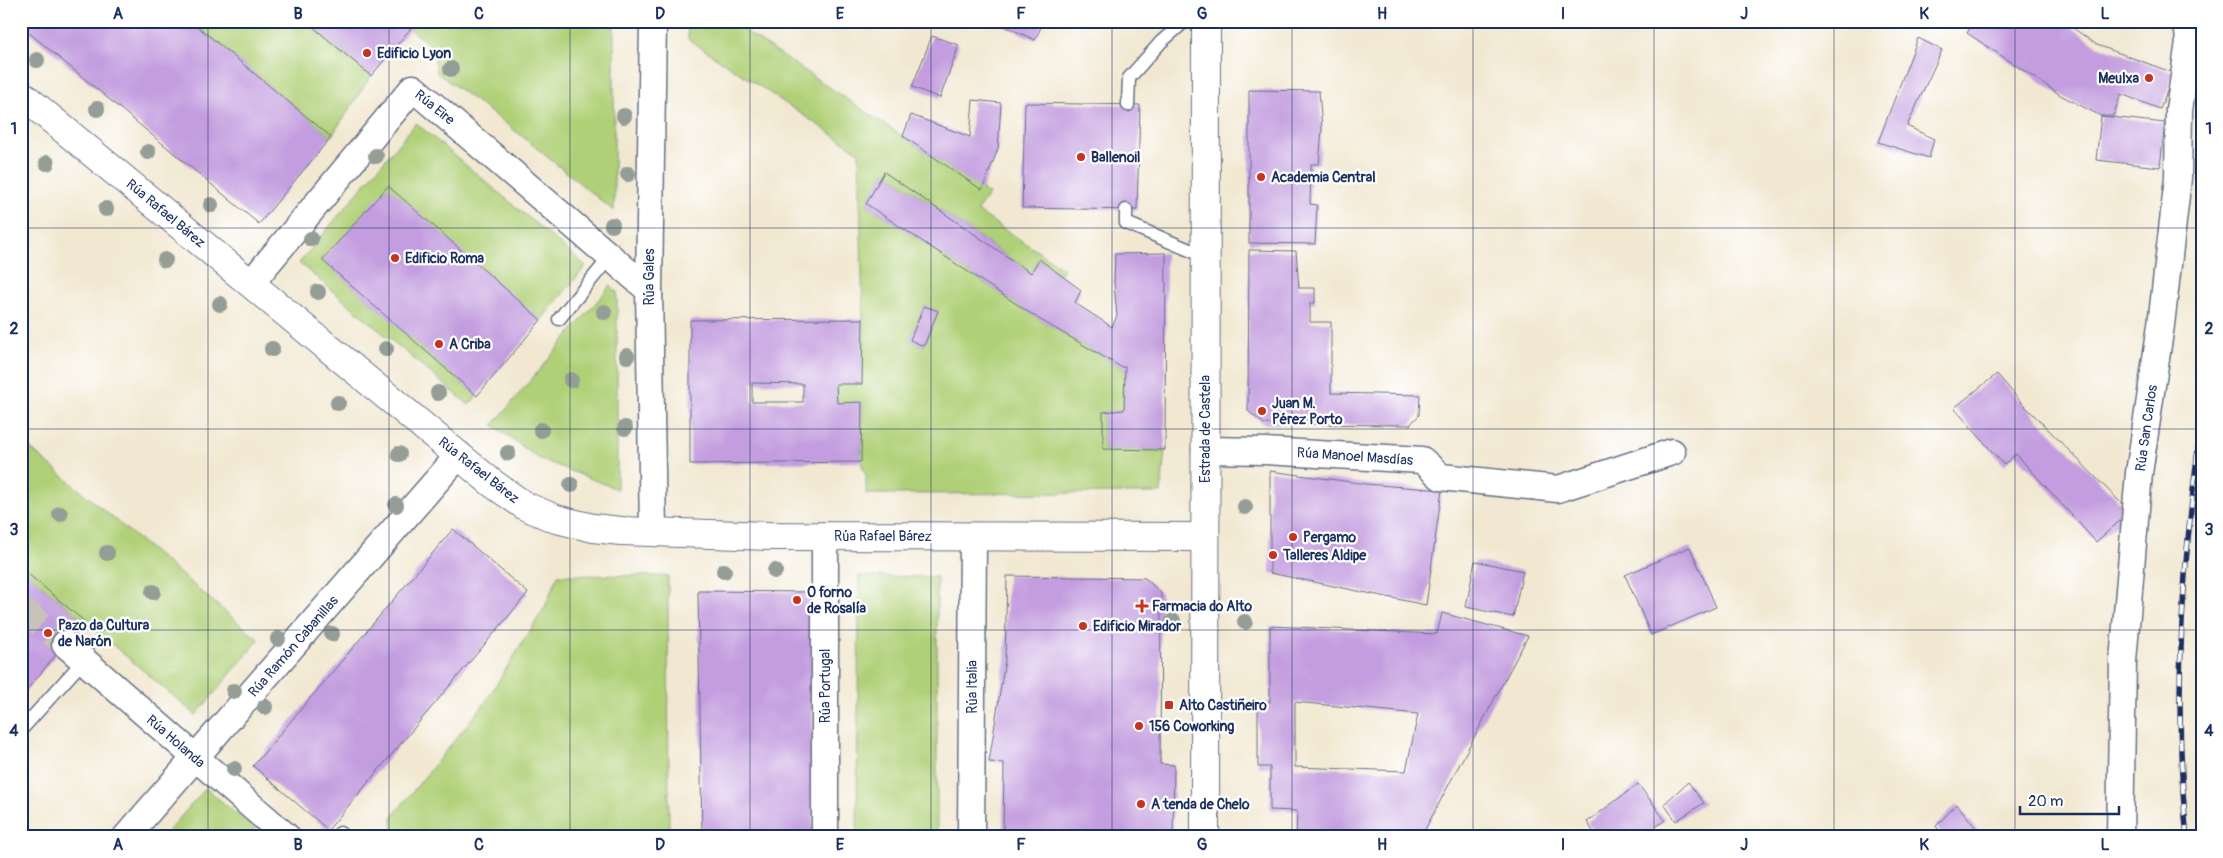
<svg xmlns="http://www.w3.org/2000/svg" width="2223" height="858" font-family="Pangolin,sans-serif">
<style>
.green{fill:#b0d077;stroke:#66806a;fill-rule:evenodd}
.building{fill:#c39ddf;fill-rule:evenodd}
.lines{fill:none;stroke-linecap:round;stroke-linejoin:round}
.minor-tunnel{stroke:#c7c3ba;stroke-width:26;stroke-dasharray:26 13;stroke-linecap:butt}
.service-casing{stroke:#667086;stroke-width:15}
.minor-casing{stroke:#667086;stroke-width:29}
.tertiary-casing{stroke:#667086;stroke-width:30}
.primary-casing{stroke:#667086;stroke-width:30}
.service{stroke:#fff;stroke-width:12}
.minor{stroke:#fff;stroke-width:26}
.tertiary{stroke:#fff;stroke-width:28}
.primary{stroke:#fff;stroke-width:28}
.rail-casing{stroke:#1b2f5e;stroke-width:5.5}
.rail{stroke:#fff;stroke-width:4;stroke-dasharray:11;stroke-linecap:butt}
.tree{fill:#949d96}
.grid{fill:none;stroke:#1b2f5e;stroke-width:1;stroke-opacity:0.55}
.poi-dot{fill:#c8321e;stroke:#fff;stroke-width:2}
.labels{text-anchor:middle;stroke-width:4.5;stroke-linejoin:round;paint-order:stroke}
.poi-label{font-size:14px;font-weight:bold;fill:#1b2f5e;stroke:#fff;text-anchor:start}
.street-label{font-size:14px;fill:#1b2f5e;stroke:#fff}
.neatline{fill:none;stroke:#1b2f5e;stroke-width:2}
.grid-label{font-size:16px;text-anchor:middle;font-weight:bold;fill:#1b2f5e}
</style>
<rect width="100%" height="100%" fill="#fff"/>
<filter id="ink" filterUnits="userSpaceOnUse"><feTurbulence type="fractalNoise" baseFrequency=".02" numOctaves="2"/><feDisplacementMap in="SourceGraphic" scale="10" xChannelSelector="R" yChannelSelector="G"/><feConvolveMatrix kernelMatrix="1 2 1 2 8 2 1 2 1" color-interpolation-filters="sRGB"/></filter>
<filter id="wash" filterUnits="userSpaceOnUse"><feTurbulence type="fractalNoise" baseFrequency=".0096" numOctaves="4" result="noise"/><feDisplacementMap in="SourceGraphic" scale="20" xChannelSelector="R" yChannelSelector="G"/><feGaussianBlur stdDeviation="1.12" result="paint"/><feColorMatrix in="noise" values="0 0 0 0 0 0 0 0 0 0 0 0 0 0 0 0 0 1.4 0 .05"/><feComposite in="paint" operator="in"/></filter>
<g filter="url(#wash)">
<rect width="100%" height="100%" fill="#f2e8d1"/>
<path class="green" d="M191 21H306L371 76 331 137Z
M417 21H614V211L508 125 437 73 432 46 410 30Z
M687 21H730L989 194 977 211 1064 269 1060 275 1039 259 1031 273 885 172 866 204 1039 319 1121 367H1125L1124 410 1103 412V449L1165 450 1161 493 866 494V475L861 462 862 403H837L836 384 863 319 859 152 688 39ZM924 306 938 311 924 346 910 340Z
M416 123 586 266 541 320 323 260 477 396 469 405 299 263Z
M610 286 617 292V489L538 458 493 425Z
M21 441 259 640 196 715 21 568Z
M558 575 668 576 669 837H393L392 817 484 704 545 607Z
M859 576 937 577V837H857Z
M206 788 263 837H163Z"/>
<g id="blocks">
<path class="building" d="M21 21H191L331 137 259 224 21 26Z
M306 21H417L371 76Z
M994 21H1044L1035 40Z
M1975 21H2063L2097 45 2174 73 2160 109 2121 94 2113 116H2101L2165 123 2160 167 2096 160 2101 116 2062 96 1967 33Z
M932 36 959 45 940 98 912 87Z
M1918 38 1942 50 1907 126 1934 139 1929 158 1878 142Z
M1249 90 1319 91 1322 129 1319 164H1311L1310 204 1317 205 1315 244 1249 243Z
M973 100 1001 103 998 149 982 190 903 136 911 115 970 137Z
M1025 103 1140 105 1137 210 1022 208Z
M884 172 1031 273 1039 259 1081 290 1075 303 1112 327 1117 316 1114 283 1115 254 1166 253 1165 450 1103 449V412L1124 410 1125 367H1121L1039 319 866 204Z
M388 186 541 320 477 396 322 260Z
M1249 250 1296 251 1299 288H1315V303H1310V322H1331V393L1420 395 1419 415 1410 425 1264 424 1248 411Z
M924 306 938 311 924 346 910 340Z
M863 319 862 384H836L837 403 862 402 861 462 690 464V320ZM752 383 803 384V402H752Z
M1997 374 2020 401 2130 512 2096 542 2016 454 2004 465 1954 408Z
M1270 471 1366 484 1442 490 1426 605 1270 573Z
M453 529 528 593 328 830 253 766Z
M1690 547 1716 607 1651 635 1625 575Z
M1475 561 1523 571 1513 617 1466 607Z
M21 568 84 621 21 697Z
M1007 576 1145 578 1161 593 1160 764 1174 765 1173 837H1003L1004 763 989 762 1005 660Z
M698 591 812 592 813 837H702Z
M1442 613 1528 636 1421 837H1296L1297 811 1270 810V767H1258V702H1270V626L1437 634ZM1295 702 1418 714 1406 771 1295 767Z
M1688 782 1704 803 1676 821 1664 804Z
M1638 784 1665 820 1642 837H1597L1587 822Z
M1957 804 1983 837H1944L1936 826Z"/>
</g>
</g>
<g filter="url(#ink)">
<use href="#blocks" fill-opacity="0" stroke="#667086" stroke-width="1"/>
<g class="lines">
<path class="minor-tunnel" d="M21 608 65 644"/>
<defs>
<path id="service" d="M1128 105 1129 78 1161 42 1185 21
M1126 210V223L1206 257
M559 319 610 257
M21 730 84 660
M340 833 344 837"/>
<path id="minor" d="M251 283 413 88 649 290
M1205 450 1265 451 1422 460 1441 477 1558 489 1672 452
M653 532 649 290 653 21
M825 536V837
M65 644 287 837
M126 837 459 455
M971 837 973 537
M2120 837 2123 661 2139 473 2161 325 2178 178 2179 110 2189 42 2187 21"/>
<path id="tertiary" d="M21 94 492 483 525 506 556 519 593 528 621 531 770 536 1205 537"/>
<path id="primary" d="M1205 837 1206 21"/>
</defs>
<use href="#service" class="service-casing"/>
<use href="#minor" class="minor-casing"/>
<use href="#tertiary" class="tertiary-casing"/>
<use href="#primary" class="primary-casing"/>
<use href="#service" class="service"/>
<use href="#minor" class="minor"/>
<use href="#tertiary" class="tertiary"/>
<use href="#primary" class="primary"/>
<defs>
<path id="rail" d="M2187 837C2172 699 2183 557 2202 420"/>
</defs>
<use href="#rail" class="rail-casing"/>
<use href="#rail" class="rail"/>
</g>
<g class="tree">
<circle cx="37" cy="60" r="8"/>
<circle cx="451" cy="69" r="8"/>
<circle cx="97" cy="109" r="8"/>
<circle cx="624" cy="116" r="8"/>
<circle cx="148" cy="152" r="8"/>
<circle cx="376" cy="156" r="8"/>
<circle cx="47" cy="163" r="8"/>
<circle cx="628" cy="174" r="8"/>
<circle cx="211" cy="205" r="8"/>
<circle cx="106" cy="209" r="8"/>
<circle cx="612" cy="225" r="8"/>
<circle cx="311" cy="239" r="8"/>
<circle cx="165" cy="260" r="8"/>
<circle cx="318" cy="292" r="8"/>
<circle cx="220" cy="304" r="8"/>
<circle cx="604" cy="312" r="8"/>
<circle cx="272" cy="349" r="8"/>
<circle cx="386" cy="349" r="8"/>
<circle cx="627" cy="356" r="8"/>
<circle cx="571" cy="380" r="8"/>
<circle cx="438" cy="393" r="8"/>
<circle cx="338" cy="403" r="8"/>
<circle cx="625" cy="428" r="8"/>
<circle cx="541" cy="430" r="8"/>
<circle cx="508" cy="453" r="8"/>
<circle cx="399" cy="454" r="8"/>
<circle cx="571" cy="485" r="8"/>
<circle cx="396" cy="505" r="8"/>
<circle cx="1245" cy="507" r="8"/>
<circle cx="60" cy="514" r="8"/>
<circle cx="107" cy="553" r="8"/>
<circle cx="724" cy="571" r="8"/>
<circle cx="775" cy="571" r="8"/>
<circle cx="153" cy="592" r="8"/>
<circle cx="1173" cy="621" r="8"/>
<circle cx="1245" cy="622" r="8"/>
<circle cx="332" cy="634" r="8"/>
<circle cx="278" cy="639" r="8"/>
<circle cx="234" cy="691" r="8"/>
<circle cx="265" cy="707" r="8"/>
<circle cx="234" cy="769" r="8"/>
</g>
</g>
<path class="grid" d="M208 21V837M389 21V837M570 21V837M750 21V837M931 21V837M1112 21V837M1292 21V837M1473 21V837M1654 21V837M1834 21V837M2015 21V837M21 228H2202M21 429H2202M21 630H2202"/>
<g class="poi-dot">
<circle cx="367" cy="53" r="5"/>
<circle cx="2149" cy="78" r="5"/>
<circle cx="1081" cy="157" r="5"/>
<circle cx="1261" cy="177" r="5"/>
<circle cx="395" cy="258" r="5"/>
<circle cx="439" cy="344" r="5"/>
<circle cx="1262" cy="411" r="5"/>
<circle cx="1293" cy="537" r="5"/>
<circle cx="1273" cy="555" r="5"/>
<circle cx="797" cy="600" r="5"/>
<path d="M1139.5 598.5h5v5h5v5h-5v5h-5v-5h-5v-5h5z"/>
<circle cx="1083" cy="626" r="5"/>
<circle cx="48" cy="633" r="5"/>
<rect x="1164" y="700" width="10" height="10" rx="2.5"/>
<circle cx="1139" cy="726" r="5"/>
<circle cx="1141" cy="804" r="5"/>
</g>
<g class="labels">
<g class="poi-label">
<text x="377" y="58">Edificio Lyon</text>
<text x="2139" y="83" text-anchor="end">Meulxa</text>
<text x="1091" y="162">Ballenoil</text>
<text x="1271" y="182">Academia Central</text>
<text x="405" y="263">Edificio Roma</text>
<text x="449" y="349">A Criba</text>
<text x="1272" y="408">Juan M.<tspan x="1272" dy="16">Pérez Porto</tspan></text>
<text x="1303" y="542">Pergamo</text>
<text x="1283" y="560">Talleres Aldipe</text>
<text x="807" y="597">O forno<tspan x="807" dy="16">de Rosalía</tspan></text>
<text x="1152" y="611">Farmacia do Alto</text>
<text x="58" y="630">Pazo da Cultura<tspan x="58" dy="16">de Narón</tspan></text>
<text x="1093" y="631">Edificio Mirador</text>
<text x="1179" y="710">Alto Castiñeiro</text>
<text x="1149" y="731">156 Coworking</text>
<text x="1151" y="809">A tenda de Chelo</text>
</g>
<g class="street-label">
<text transform="translate(435 107) rotate(39)" y="5">Rúa Eire</text>
<text transform="translate(166 213) rotate(40)" y="5">Rúa Rafael Bárez</text>
<text transform="translate(649 277) rotate(-90)" y="5">Rúa Gales</text>
<text transform="translate(2146 428) rotate(-82)" y="5">Rúa San Carlos</text>
<text transform="translate(1205 429) rotate(-90)" y="5">Estrada de Castela</text>
<text transform="translate(1355 456) rotate(4)" y="5">Rúa Manoel Masdías</text>
<text transform="translate(479 470) rotate(38)" y="5">Rúa Rafael Bárez</text>
<text x="883" y="541">Rúa Rafael Bárez</text>
<text transform="translate(293 646) rotate(-49)" y="5">Rúa Ramón Cabanillas</text>
<text transform="translate(825 686) rotate(-90)" y="5">Rúa Portugal</text>
<text transform="translate(972 687) rotate(-90)" y="5">Rúa Italia</text>
<text transform="translate(176 741) rotate(41)" y="5">Rúa Holanda</text>
</g>
</g>
<rect width="2223" height="858" fill="none" stroke="#fff" stroke-width="55"/>
<path d="M2020 806v8h99v-8" fill="none" stroke="#1b2f5e" stroke-width="2.5"/>
<text x="2028" y="806" font-size="15" fill="#1b2f5e" stroke="#ffffff" stroke-width="4" paint-order="stroke">20 m</text>
<rect x="28" y="28" width="2168" height="802" class="neatline"/>
<g class="grid-label">
<text x="118" y="19">A</text>
<text x="298" y="19">B</text>
<text x="479" y="19">C</text>
<text x="660" y="19">D</text>
<text x="840" y="19">E</text>
<text x="1021" y="19">F</text>
<text x="1202" y="19">G</text>
<text x="1382" y="19">H</text>
<text x="1563" y="19">I</text>
<text x="1744" y="19">J</text>
<text x="1924" y="19">K</text>
<text x="2105" y="19">L</text>
<text x="14" y="134">1</text>
<text x="2209" y="134">1</text>
<text x="14" y="334">2</text>
<text x="2209" y="334">2</text>
<text x="14" y="535">3</text>
<text x="2209" y="535">3</text>
<text x="14" y="736">4</text>
<text x="2209" y="736">4</text>
<text x="118" y="850">A</text>
<text x="298" y="850">B</text>
<text x="479" y="850">C</text>
<text x="660" y="850">D</text>
<text x="840" y="850">E</text>
<text x="1021" y="850">F</text>
<text x="1202" y="850">G</text>
<text x="1382" y="850">H</text>
<text x="1563" y="850">I</text>
<text x="1744" y="850">J</text>
<text x="1924" y="850">K</text>
<text x="2105" y="850">L</text>
</g>
</svg>
